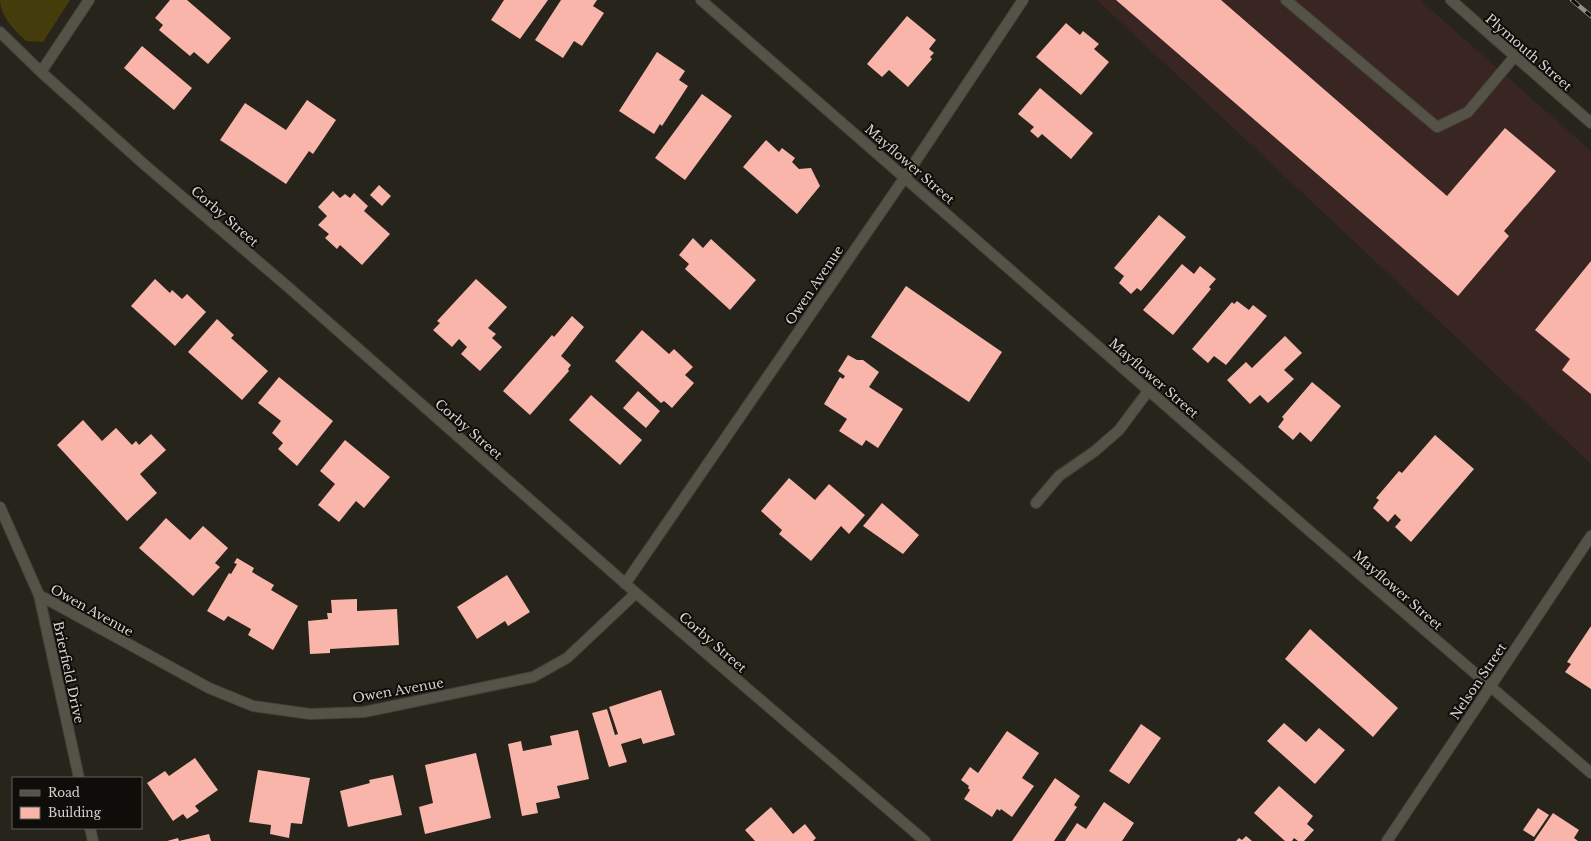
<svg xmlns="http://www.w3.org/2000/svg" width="1591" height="841" font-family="'Libre Baskerville',serif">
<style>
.commercial{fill:#392622}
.green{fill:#453c0c}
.building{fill:#f9b5aa}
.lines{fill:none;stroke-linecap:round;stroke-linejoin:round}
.minor-casing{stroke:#42403a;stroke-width:12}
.minor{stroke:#555348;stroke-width:10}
.rail-casing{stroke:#918f88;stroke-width:4.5}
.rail{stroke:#0e0d09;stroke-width:3;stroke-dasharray:9;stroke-linecap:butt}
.labels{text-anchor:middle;stroke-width:4;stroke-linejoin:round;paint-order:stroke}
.street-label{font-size:13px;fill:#d5d3cd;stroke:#0e0d09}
</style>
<rect width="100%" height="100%" fill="#26241b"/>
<path class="commercial" d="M1097 0H1420L1591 151V464Z"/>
<path class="green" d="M0 0H70L43 42 26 41C15 31 0 16 0 0Z"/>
<path class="building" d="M170 0H187L231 38 208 64 194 52 190 56 159 30 163 25 155 18Z
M504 0H548L520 39 491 20Z
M561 0H597L593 6 604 13 582 46 574 41 563 58 535 40Z
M1116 0H1221L1447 196 1505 128 1556 171 1504 231 1509 236 1458 296Z
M907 16 936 40 929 49 934 53 930 57 932 59 908 87 889 70 882 77 867 64Z
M1066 23 1080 35 1083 31 1099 44 1094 49 1109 62 1081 95 1036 57Z
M142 46 192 88 174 110 124 68Z
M657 52 685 71 679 80 688 86 662 126 660 124 654 134 619 111Z
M1040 88 1093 133 1071 159 1042 134 1038 138 1030 131 1034 127 1018 114Z
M702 94 732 116 685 180 655 158Z
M307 100 336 120 313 154 309 151 286 184 220 140 245 103 286 130Z
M766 140 779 152 782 148 795 158 792 162 799 169 811 168 820 186 797 214 743 167Z
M379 185 391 196 382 206 370 195Z
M333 191 340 198 345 194 350 198 354 193 368 206 364 211 390 234 362 265 340 245 337 249 325 238 329 234 318 225 327 216 318 207Z
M1159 215 1186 237 1141 291 1137 288 1131 294 1119 283 1124 276 1114 268Z
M693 238 703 248 711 239 756 280 730 310 685 269 689 264 679 255Z
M1591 261V394L1562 370 1570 359 1535 330Z
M1182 264 1194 274 1200 266 1216 279 1209 287 1211 289 1173 335 1143 310Z
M155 279 170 293 172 290 182 299 187 294 206 312 175 346 131 306Z
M476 279 507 307 488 328 496 334 492 338 502 347 480 371 461 354 467 347 459 339 452 347 433 330 440 323 437 321Z
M906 286 1002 352 969 402 871 337Z
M1237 301 1249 310 1253 305 1267 316 1226 365 1214 356 1208 363 1192 349 1232 302 1234 304Z
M572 316 584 327 561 356 571 365 568 369 569 371 530 415 503 391 552 335 554 337Z
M217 319 234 335 231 338 268 371 242 400 188 352Z
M642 330 669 354 674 349 693 367 685 375 694 383 672 408 664 401 661 403 615 361Z
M1285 336 1302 353 1284 370 1294 379 1268 403 1260 395 1250 404 1227 380 1246 362 1252 368Z
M848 355 857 360H863L879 372 869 387 903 409 878 448 866 440 862 446 839 431 847 419 824 404 840 377 843 379 845 376 838 371Z
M279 377 333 421 297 466 278 449 283 443 272 433 281 421 258 403Z
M1312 382 1341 406 1311 442 1300 432 1293 440 1278 427 1284 419 1282 417Z
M638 391 660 411 646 428 623 408Z
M591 395 642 440 620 465 569 420Z
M83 420 102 441 116 428 132 445 136 441 139 445 151 434 166 450 140 474 157 493 127 521 57 445Z
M1435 435 1474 469 1411 542 1395 527 1401 520 1395 514 1388 522 1373 508 1379 500 1376 498 1399 471 1402 473Z
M345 440 390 477 364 508 356 501 339 522 318 505 335 484 320 471Z
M789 478 815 500 829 484 865 515 849 534 841 526 811 561 779 534 782 530 761 511Z
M882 503 919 535 903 554 863 526Z
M166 518 190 540 203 526 228 548 215 563 220 567 193 596 139 548Z
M237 558 254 568 252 572 274 585 271 590 298 606 273 650 248 635 251 629 228 616 224 621 207 611 229 573 231 574 237 564 234 563Z
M507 575 530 612 508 626 505 621 477 639 457 607Z
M357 599V611L397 609 399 645 330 649V653L310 654 308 621 328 619 327 613H332L331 600Z
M1591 626V689L1565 672 1571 664 1567 662Z
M1310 629 1398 708 1373 737 1285 659Z
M661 690 675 735 643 744 641 738 621 744 627 762 609 767 592 713 607 709 615 735 618 734 609 707Z
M1284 723 1306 742 1319 728 1345 750 1315 784 1267 741Z
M1141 724 1161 738 1129 784 1109 771Z
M578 730 589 779 557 786 560 798 536 803 538 813 522 816 508 744 521 741 523 751 552 745 550 736Z
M1007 731 1039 753 1022 778 1034 786 1012 817 1001 809 1000 811 997 809 992 817 964 799 970 790 968 788 969 786 961 780 970 767 978 773Z
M476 753 491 818 425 834 419 807 433 803 425 765Z
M195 758 218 790 195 806 199 811 187 819 183 814 173 821 147 783 165 771 169 776Z
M258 770 310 778 302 824 291 823 289 838 270 834 271 825 249 822Z
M393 775 402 815 348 827 340 791 370 783 369 780Z
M1055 778 1080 796 1074 805 1077 807 1054 841H1012Z
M1279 786 1313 816 1307 824 1314 830 1304 841H1298L1294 838 1292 841H1285L1254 813Z
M1104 802 1134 823 1122 841H1065L1077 823 1086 829Z
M771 807 793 834 805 824 816 838 813 841H755L745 830Z
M1538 808 1549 815 1534 837 1523 830Z
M1553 813 1579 830 1574 838 1578 841H1534Z
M209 834 211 841H167L178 838 179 841Z
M1246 836 1252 841H1236L1239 838 1242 840Z"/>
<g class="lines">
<defs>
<path id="minor" d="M701 0 1305 527 1591 773
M1286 0 1437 127 1468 112 1515 56
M1451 0 1591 123
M0 32 41 72 146 166 287 286 636 593 925 841
M41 72 89 0
M1036 503 1059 476 1095 451 1119 430 1149 390
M0 507 39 595 79 778
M625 584 905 177 1023 0
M39 595 209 688 253 706 310 714 364 712 533 677 567 658 636 593
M90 828 93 841
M1387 841 1591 536"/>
</defs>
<use href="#minor" class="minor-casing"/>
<use href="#minor" class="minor"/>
<defs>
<path id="rail" d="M1572 0 1591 16"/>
</defs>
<use href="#rail" class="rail-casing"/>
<use href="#rail" class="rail"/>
</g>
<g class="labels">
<g class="street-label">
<text transform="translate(1529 52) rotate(41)" y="5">Plymouth Street</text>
<text transform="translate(910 164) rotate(41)" y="5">Mayflower Street</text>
<text transform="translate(225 216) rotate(41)" y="5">Corby Street</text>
<text transform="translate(814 285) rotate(-56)" y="5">Owen Avenue</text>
<text transform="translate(1154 378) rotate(41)" y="5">Mayflower Street</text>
<text transform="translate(469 429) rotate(41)" y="5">Corby Street</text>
<text transform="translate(1398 590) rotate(41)" y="5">Mayflower Street</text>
<text transform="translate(92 610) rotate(29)" y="5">Owen Avenue</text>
<text transform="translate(713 642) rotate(41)" y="5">Corby Street</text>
<text transform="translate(69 672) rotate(78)" y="5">Brierfield Drive</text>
<text transform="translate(1478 681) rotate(-56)" y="5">Nelson Street</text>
<text transform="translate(398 690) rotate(-10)" y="5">Owen Avenue</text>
</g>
</g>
<rect x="12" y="777" width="130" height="52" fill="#0e0d09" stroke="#5e5c57"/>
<rect x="20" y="790" width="20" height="6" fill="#555348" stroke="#5e5c57"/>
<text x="48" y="797" font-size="12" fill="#d5d3cd">Road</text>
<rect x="20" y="807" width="20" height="12" fill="#f9b5aa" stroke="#5e5c57"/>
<text x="48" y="817" font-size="12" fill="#d5d3cd">Building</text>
</svg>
